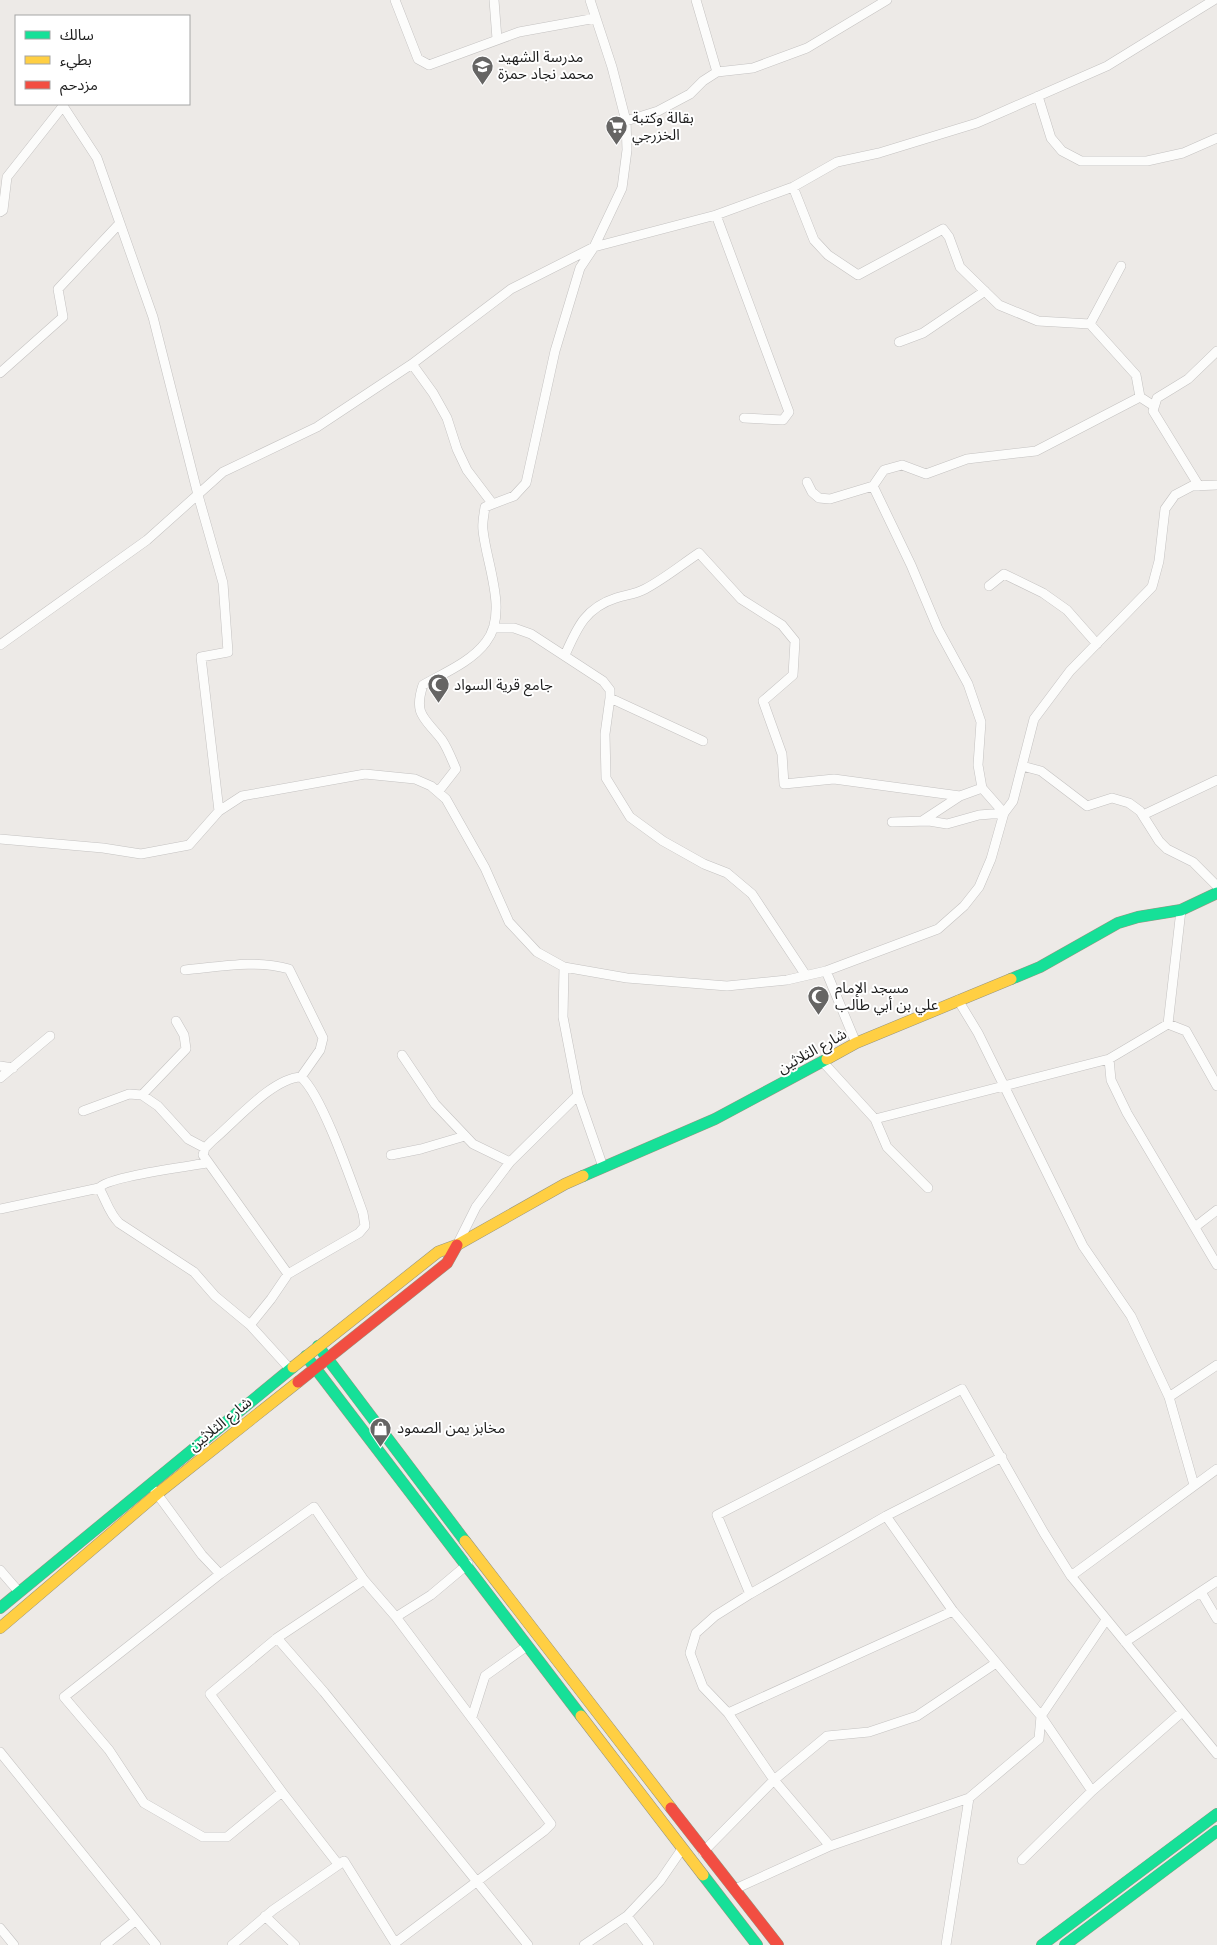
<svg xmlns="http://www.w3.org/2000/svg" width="1217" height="1945" font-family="'Varela Round','Noto Sans Arabic',sans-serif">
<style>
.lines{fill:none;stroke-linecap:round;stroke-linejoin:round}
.street-casing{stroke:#c4c2c1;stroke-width:10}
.fast-casing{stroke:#979580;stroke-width:12}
.slow-casing{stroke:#979580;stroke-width:12}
.jam-casing{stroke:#979580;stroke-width:12}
.street{stroke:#fcfcfb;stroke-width:9}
.fast{stroke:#16e098;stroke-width:11}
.slow{stroke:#ffcf43;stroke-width:11}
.jam{stroke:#f24e42;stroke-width:11}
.labels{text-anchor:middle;stroke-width:4;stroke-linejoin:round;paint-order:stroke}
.poi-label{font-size:15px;fill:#1e1e1e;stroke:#fff;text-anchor:start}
.street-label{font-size:15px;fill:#1e1e1e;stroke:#fff}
</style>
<rect width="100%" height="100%" fill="#edeae7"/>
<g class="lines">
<defs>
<path id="street" d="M395 0 418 59 429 65 519 32 596 18
M494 0 497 39
M696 0 717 72
M1038 96 1051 138 1062 151 1081 161H1147L1183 153 1217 138
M626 121 658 111 690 94 703 81 717 72 753 68 807 48 887 0
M793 187 814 240 828 255 858 275 943 229 949 237 960 267 999 305 1038 321 1090 324
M0 212 3 210 7 177 63 106 97 158 153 317 198 495 223 583 228 652 201 657 219 811
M716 215 789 412 783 420 744 418
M1121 266 1090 324 1136 375 1140 397 1154 406
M899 342 923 333 985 291
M412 364 433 393 447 418 457 449 467 470 492 503
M0 373 63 317 58 289 120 223
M807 482 812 492 819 498 830 499 873 486 884 470 902 465 926 474 967 459 1036 451 1140 397
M873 486 911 565 938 629 968 684 981 722 978 765 982 788
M1199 486 1153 411 1157 398 1188 379 1217 351
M989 586 1004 574 1043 593 1067 610 1097 644
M493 628H514L531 634 603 681 610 690V698L605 734 606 778 630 817 663 841 704 864 727 873 752 894 805 974
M0 645 147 540 223 472 317 427 412 364 511 289 594 247 716 215 793 187 837 162 879 153 977 123 1107 66 1214 0
M565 655C577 628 585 608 616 598 627 594 634 595 645 589 664 579 681 565 699 553L741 599 782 625 795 641 793 675 763 701 782 754 784 784 834 779 960 796 922 821
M610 698 703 741
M1022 766 1041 771 1087 806 1112 798 1129 803 1140 811 1159 841 1167 849 1193 862 1217 886
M438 792 456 769C452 760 448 749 442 740 425 718 413 715 423 685 444 673 471 662 486 642 509 613 486 563 483 530 482 523 484 515 485 507L514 496 526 483 555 351 580 268 594 247 622 188 627 150 626 121 612 67 590 0
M960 796 982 788 1004 813
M1143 815 1217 780
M892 822 929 821 947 824 979 815 1004 813
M0 839 103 848 141 854 189 845 219 811 242 796 365 774 415 779 431 786 446 799 485 868 509 922 537 952 564 967 627 978 727 986 787 980 826 971 938 929 964 906 979 887 991 859 1004 813 1013 801 1034 719 1070 671 1152 587 1159 561 1165 509 1175 495 1192 486 1217 485
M564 967 563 1017 578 1095 603 1167
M185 970C218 967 257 959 289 969L323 1038 320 1050 301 1077
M826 971 856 1043
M958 1000 978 1033 1083 1246 1131 1316 1169 1397 1194 1485
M1168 1024 1186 1031 1217 1086
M402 1055 435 1104 473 1144 510 1162
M1109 1059 1111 1080 1127 1113 1217 1265
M822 1061 875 1119 887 1147 928 1188
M0 1066 13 1068
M0 1078 50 1036
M142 1095 186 1049 184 1035 176 1021
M83 1111 129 1094 142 1095 158 1106 188 1139 205 1148
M875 1119 1109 1059 1168 1024 1181 910
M391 1155 421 1149 465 1136
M207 1163C190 1166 106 1177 99 1188 106 1200 109 1213 119 1223L194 1272 215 1296 250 1325 290 1369
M0 1209 99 1188
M1195 1227 1217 1210
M457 1245 476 1207 510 1162 578 1095
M250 1325 271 1299 288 1274 203 1155 205 1148 212 1141C234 1123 272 1078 301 1077 322 1095 352 1183 363 1213L365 1226 359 1233 288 1274
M1169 1397 1217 1365
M155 1491 202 1555 220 1574
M886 1516 953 1611 1041 1716 1092 1791
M0 1570 19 1592
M1071 1576 1217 1469
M364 1580 277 1638 324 1692 528 1945
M1201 1592 1217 1619
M750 1594 717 1515 962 1389 1044 1533 1071 1576 1217 1754
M396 1617 431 1595 468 1564
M277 1638 210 1694 282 1792
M1125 1642 1217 1581
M728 1713 953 1611
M472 1717 485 1676 527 1646
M0 1752 156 1945
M830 1846 774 1780 728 1713 703 1687 690 1653 696 1633 715 1616 750 1594 886 1516 1002 1457
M703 1852 774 1780 827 1736 869 1732 917 1716 996 1663
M1022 1860 1092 1791 1182 1712
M735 1889 830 1846 969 1798 1039 1739 1041 1716 1106 1620
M265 1916 295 1945
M627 1916 649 1945
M0 1928 14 1945
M105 1945 135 1921
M232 1945 273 1910 344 1861 395 1943 544 1831 551 1824 396 1617 364 1580 314 1507 220 1574 64 1697 109 1750 144 1803 203 1837H227L282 1792 338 1864
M584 1945 627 1916 660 1881 682 1849
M946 1945 969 1798"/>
<path id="fast" d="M1011 979 1040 967 1118 923 1138 917 1181 910 1217 893
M583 1176 715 1119 827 1059
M318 1346 465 1541
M306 1356 581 1716
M0 1608 293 1367
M703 1875 757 1945
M1042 1945 1217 1814
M1065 1945 1217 1831"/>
<path id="slow" d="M827 1059 856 1043 1011 979
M293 1367 438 1252 457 1245 565 1184 583 1176
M465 1541 671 1808
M0 1628 157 1494 298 1382
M581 1716 703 1875"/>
<path id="jam" d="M298 1382 447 1263 457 1245
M671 1808 778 1945"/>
</defs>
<use href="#street" class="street-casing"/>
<use href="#fast" class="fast-casing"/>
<use href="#slow" class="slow-casing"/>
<use href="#jam" class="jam-casing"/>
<use href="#street" class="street"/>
<use href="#fast" class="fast"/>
<use href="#slow" class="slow"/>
<use href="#jam" class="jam"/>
</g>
<defs>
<symbol id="school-pin" viewBox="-11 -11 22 30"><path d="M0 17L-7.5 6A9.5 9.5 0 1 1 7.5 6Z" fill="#666564" stroke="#fff"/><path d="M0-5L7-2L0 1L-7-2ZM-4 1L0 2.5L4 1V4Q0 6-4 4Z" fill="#fff"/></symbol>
<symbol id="supermarket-pin" viewBox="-11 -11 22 30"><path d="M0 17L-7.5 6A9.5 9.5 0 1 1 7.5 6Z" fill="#666564" stroke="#fff"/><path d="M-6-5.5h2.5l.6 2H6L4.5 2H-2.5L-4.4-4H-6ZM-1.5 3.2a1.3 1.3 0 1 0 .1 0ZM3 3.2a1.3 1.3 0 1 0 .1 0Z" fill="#fff"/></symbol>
<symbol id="mosque-pin" viewBox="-11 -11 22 30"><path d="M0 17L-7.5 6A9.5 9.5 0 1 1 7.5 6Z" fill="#666564" stroke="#fff"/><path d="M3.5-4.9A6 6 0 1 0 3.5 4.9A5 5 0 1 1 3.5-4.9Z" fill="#fff"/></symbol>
<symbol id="shop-pin" viewBox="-11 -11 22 30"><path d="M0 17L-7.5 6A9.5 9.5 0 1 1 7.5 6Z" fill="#666564" stroke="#fff"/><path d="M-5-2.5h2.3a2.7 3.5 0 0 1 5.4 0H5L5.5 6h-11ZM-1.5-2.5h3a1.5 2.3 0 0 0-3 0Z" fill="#fff"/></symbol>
</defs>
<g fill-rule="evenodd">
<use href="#school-pin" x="470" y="54" width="25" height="34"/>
<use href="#supermarket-pin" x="604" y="114" width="25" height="34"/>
<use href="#mosque-pin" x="426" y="672" width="25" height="34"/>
<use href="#mosque-pin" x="806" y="984" width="25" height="34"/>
<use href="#shop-pin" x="368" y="1416" width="25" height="34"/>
</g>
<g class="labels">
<g class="poi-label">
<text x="498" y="62">مدرسة الشهيد<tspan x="498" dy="17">محمد نجاد حمزة</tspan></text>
<text x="632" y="123">بقالة وكتبة<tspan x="632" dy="17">الخزرجي</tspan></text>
<text x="454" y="690">جامع قرية السواد</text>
<text x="835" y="993">مسجد الإمام<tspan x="835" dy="17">علي بن أبي طالب</tspan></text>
<text x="397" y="1433">مخابز يمن الصمود</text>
</g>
<g class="street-label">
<text transform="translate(812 1051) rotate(-29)" y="5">شارع الثلاثين</text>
<text transform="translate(220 1424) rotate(-39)" y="5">شارع الثلاثين</text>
</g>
</g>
<rect x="15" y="15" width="175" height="90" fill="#ffffff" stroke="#a5a5a5"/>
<rect x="25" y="31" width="25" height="8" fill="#16e098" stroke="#a5a5a5"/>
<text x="60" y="40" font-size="15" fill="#1e1e1e">سالك</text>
<rect x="25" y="56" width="25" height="8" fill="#ffcf43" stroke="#a5a5a5"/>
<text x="60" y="65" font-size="15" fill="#1e1e1e">بطيء</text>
<rect x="25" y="81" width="25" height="8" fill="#f24e42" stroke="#a5a5a5"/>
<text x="60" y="90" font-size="15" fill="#1e1e1e">مزدحم</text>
</svg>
